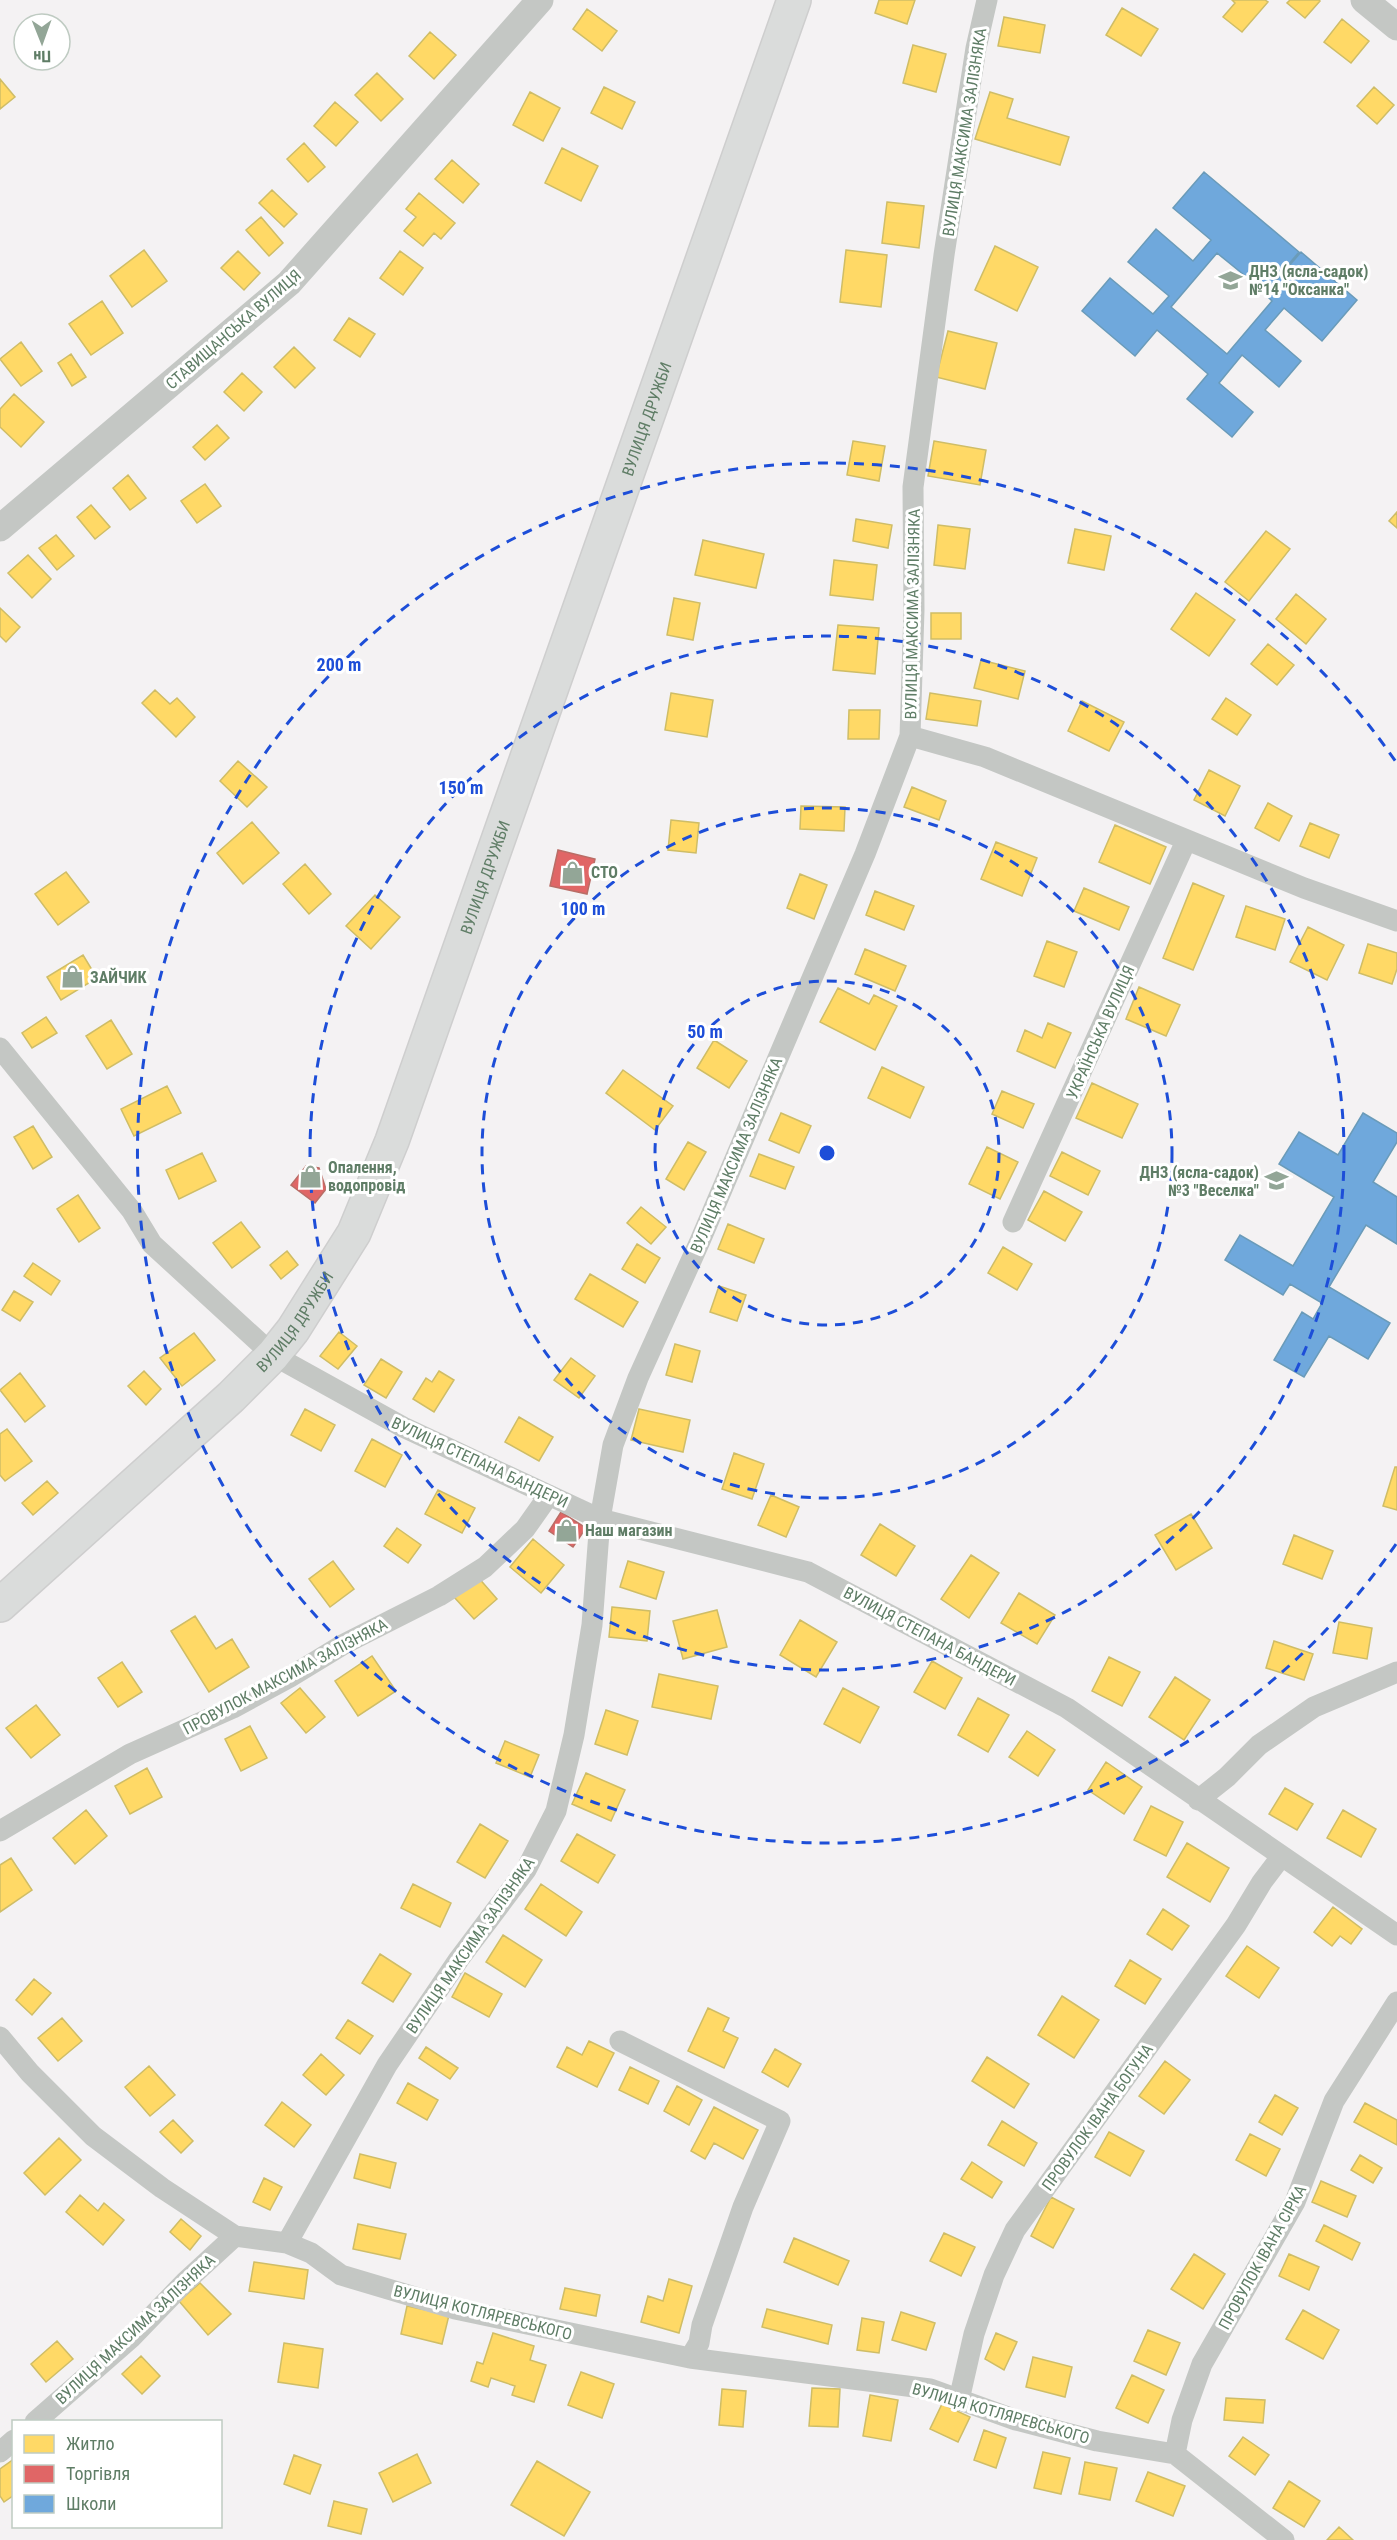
<svg xmlns="http://www.w3.org/2000/svg" width="1397" height="2540" font-family="'Roboto Condensed',sans-serif">
<style>
.homes{fill:#ffd966;stroke:#cfbd66;stroke-width:1.5}
.shops{fill:#e06666;stroke:#b96d66;stroke-width:1.5}
.schools{fill:#6fa8dc;stroke:#6a9bb9;stroke-width:1.5}
.lines{fill:none;stroke-linecap:round;stroke-linejoin:round}
.primary-casing{stroke:#cecece;stroke-width:36}
.minor{stroke:#c4c7c4;stroke-width:21}
.tertiary{stroke:#c4c7c4;stroke-width:27}
.primary{stroke:#dadcdb;stroke-width:33}
.ring{fill:none;stroke:#1d4ed8;stroke-width:3;stroke-dasharray:10 8}
.labels{text-anchor:middle;stroke-width:6;stroke-linejoin:round;paint-order:stroke}
.street-label{font-size:16px;fill:#5f7d66;stroke:#fff}
.poi-label{font-size:16px;font-weight:bold;fill:#5f7d66;stroke:#fff;text-anchor:start}
.centre{fill:#1d4ed8;stroke:#fff;stroke-width:3}
.ring-label{font-size:18px;text-anchor:middle;font-weight:bold;fill:#1d4ed8;stroke:#fff;stroke-width:6;stroke-linejoin:round;paint-order:stroke}
</style>
<rect width="100%" height="100%" fill="#f4f2f3"/>
<path class="homes" d="M879 0H915L907 24 875 13Z
M1232 0H1265L1268 2 1242 32 1223 17 1235 3Z
M1290 0H1319L1320 1 1305 18 1287 3Z
M1122 8 1158 29 1141 56 1106 35Z
M587 9 617 31 602 51 573 29Z
M1004 17 1045 25 1040 53 998 46Z
M1342 19 1369 41 1351 63 1324 42Z
M430 32 456 55 434 79 409 56Z
M913 45 946 54 936 92 903 83Z
M377 73 403 99 381 121 355 95Z
M0 79 15 97 0 109Z
M604 87 635 102 622 129 591 113Z
M1374 87 1394 105 1377 124 1357 106Z
M530 92 560 108 543 141 513 125Z
M990 92 1013 99 1007 118 1069 137 1060 165 975 139Z
M335 102 358 122 336 146 314 126Z
M304 143 325 167 308 182 287 159Z
M562 148 598 166 581 201 545 183Z
M452 160 479 184 463 203 435 179Z
M272 190 297 214 284 227 259 203Z
M419 193 455 223 441 239 434 233 423 246 404 231 416 217 406 209Z
M887 202 924 206 919 248 882 243Z
M261 217 283 243 269 256 246 230Z
M995 246 1038 267 1017 311 975 290Z
M144 250 167 281 132 307 110 276Z
M846 250 887 255 881 307 840 302Z
M238 251 260 273 244 290 221 268Z
M400 251 423 268 403 295 380 278Z
M102 301 123 333 91 355 69 324Z
M349 318 375 334 360 357 334 340Z
M948 331 997 343 985 389 936 377Z
M21 342 42 371 21 386 0 359Z
M294 347 315 368 295 388 274 367Z
M71 354 86 377 72 386 58 363Z
M242 373 262 392 244 411 224 392Z
M14 394 44 422 21 447 0 427V409Z
M217 425 229 438 205 460 193 447Z
M853 441 885 446 879 481 847 475Z
M934 441 986 450 980 485 928 476Z
M128 475 146 498 130 510 113 488Z
M205 484 221 506 197 523 181 501Z
M91 505 110 527 95 539 77 517Z
M1397 512V528L1389 521Z
M856 519 892 525 888 548 853 541Z
M938 525 970 529 965 569 934 565Z
M1075 529 1111 536 1104 570 1068 563Z
M1266 531 1290 549 1249 601 1225 582Z
M56 535 74 556 57 570 39 548Z
M703 540 764 554 756 588 695 575Z
M28 555 51 579 32 598 8 573Z
M834 560 877 565 873 600 830 595Z
M1196 593 1235 620 1209 656 1171 629Z
M1296 594 1326 619 1306 644 1276 619Z
M674 598 700 603 693 640 667 635Z
M0 608 20 627 6 642 0 636Z
M931 613H961V639H931Z
M838 625 879 628 875 674 833 670Z
M1268 644 1294 665 1277 685 1251 664Z
M981 660 1025 671 1018 699 974 688Z
M155 690 170 704 177 698 195 717 176 737 142 703Z
M671 693 713 700 707 737 665 730Z
M930 693 981 701 977 726 926 719Z
M1226 698 1251 715 1237 735 1212 719Z
M1082 701 1124 722 1109 751 1068 731Z
M849 710H880L879 739H848Z
M238 761 267 787 247 807 220 781Z
M1209 770 1240 786 1225 816 1194 800Z
M912 787 946 801 939 820 904 807Z
M1268 803 1292 816 1279 841 1255 828Z
M801 806 845 807 844 831 800 829Z
M671 820 699 823 696 853 668 850Z
M252 822 279 853 243 884 217 853Z
M1310 823 1339 835 1329 858 1300 846Z
M1115 825 1166 847 1150 884 1099 862Z
M996 842 1037 858 1022 896 981 879Z
M305 864 331 894 309 914 283 884Z
M66 872 89 902 58 925 35 894Z
M800 874 827 885 814 919 787 908Z
M1193 883 1224 896 1193 970 1163 958Z
M1084 888 1129 907 1119 930 1074 911Z
M875 891 914 906 904 930 866 915Z
M375 895 400 917 371 949 346 926Z
M1246 906 1285 919 1275 950 1236 937Z
M1308 927 1344 945 1327 980 1290 962Z
M1047 941 1077 952 1064 987 1034 976Z
M1368 944 1397 953V969L1392 984 1359 973Z
M865 949 906 966 895 991 855 974Z
M83 955 97 978 61 1000 47 977Z
M1139 987 1180 1005 1166 1036 1126 1019Z
M838 988 869 1004 874 995 897 1006 875 1050 820 1022Z
M46 1017 57 1033 32 1048 22 1033Z
M111 1020 132 1054 107 1069 86 1036Z
M1048 1023 1071 1033 1055 1068 1017 1051 1025 1030 1042 1038Z
M714 1040 747 1061 729 1088 697 1068Z
M882 1067 924 1087 910 1118 868 1098Z
M623 1070 673 1106 655 1130 606 1093Z
M1092 1083 1138 1104 1122 1138 1076 1118Z
M167 1086 181 1113 134 1136 121 1109Z
M1002 1091 1034 1104 1023 1128 992 1114Z
M781 1113 811 1126 799 1153 769 1140Z
M33 1126 52 1157 33 1169 14 1137Z
M688 1142 706 1152 684 1190 666 1179Z
M987 1147 1018 1162 1000 1199 969 1184Z
M1062 1152 1100 1171 1088 1195 1050 1176Z
M202 1153 216 1181 179 1199 166 1170Z
M759 1154 794 1167 785 1189 750 1176Z
M1044 1191 1082 1212 1065 1241 1028 1220Z
M78 1195 100 1228 79 1242 57 1209Z
M641 1207 666 1227 651 1244 627 1223Z
M241 1222 260 1247 232 1268 213 1243Z
M728 1224 764 1239 754 1263 718 1249Z
M637 1244 660 1258 645 1283 622 1269Z
M1003 1247 1032 1264 1017 1290 988 1273Z
M287 1251 298 1265 281 1279 270 1265Z
M33 1263 60 1281 51 1295 24 1276Z
M590 1274 638 1302 623 1327 575 1299Z
M719 1286 746 1295 737 1321 710 1312Z
M14 1291 33 1302 20 1321 2 1310Z
M339 1332 357 1346 338 1369 320 1356Z
M194 1333 215 1360 182 1386 160 1358Z
M675 1344 700 1351 692 1382 666 1375Z
M571 1358 595 1376 579 1398 554 1380Z
M381 1359 402 1372 386 1398 364 1385Z
M144 1371 161 1389 146 1405 128 1386Z
M439 1371 454 1380 434 1412 413 1399 426 1378 432 1382Z
M20 1373 45 1406 25 1422 0 1390Z
M305 1409 335 1425 321 1451 291 1435Z
M639 1409 690 1420 683 1452 631 1440Z
M519 1417 553 1437 539 1461 505 1442Z
M7 1429 32 1461 5 1481 0 1475V1434Z
M372 1439 402 1455 385 1487 355 1471Z
M734 1453 764 1464 752 1499 722 1489Z
M1395 1467H1397V1510L1383 1506Z
M47 1481 58 1493 33 1515 22 1503Z
M438 1490 475 1508 462 1533 425 1514Z
M771 1495 799 1507 786 1537 758 1525Z
M1191 1514 1212 1548 1176 1570 1155 1535Z
M880 1524 915 1546 896 1576 861 1555Z
M397 1528 421 1545 408 1563 384 1546Z
M1294 1535 1333 1551 1322 1579 1283 1564Z
M533 1539 564 1565 541 1593 510 1567Z
M971 1555 999 1573 969 1618 941 1599Z
M333 1561 354 1589 330 1607 309 1579Z
M628 1561 664 1572 656 1599 620 1587Z
M477 1576 497 1599 474 1619 454 1597Z
M1019 1593 1055 1615 1037 1644 1001 1623Z
M612 1607 650 1611 647 1641 609 1637Z
M717 1610 727 1647 683 1659 673 1621Z
M195 1616 216 1649 232 1639 249 1667 209 1692 171 1631Z
M800 1620 837 1642 816 1677 780 1655Z
M1339 1622 1372 1628 1367 1659 1333 1653Z
M1274 1641 1313 1654 1304 1680 1266 1668Z
M372 1656 396 1691 358 1716 335 1681Z
M1109 1657 1140 1672 1122 1706 1092 1691Z
M932 1661 962 1678 945 1709 914 1692Z
M122 1662 142 1692 118 1707 98 1678Z
M659 1674 718 1686 711 1719 652 1707Z
M1175 1677 1210 1700 1184 1740 1149 1717Z
M300 1688 325 1717 306 1733 281 1703Z
M843 1688 879 1707 860 1743 824 1724Z
M978 1698 1009 1715 988 1752 958 1735Z
M36 1705 60 1735 31 1758 6 1728Z
M606 1710 638 1721 627 1755 595 1744Z
M250 1726 267 1758 241 1771 225 1739Z
M1027 1731 1055 1750 1038 1776 1009 1757Z
M505 1741 539 1755 530 1777 496 1763Z
M1106 1762 1142 1787 1124 1814 1088 1790Z
M147 1768 162 1797 130 1814 115 1786Z
M586 1773 625 1790 611 1821 572 1804Z
M1285 1788 1313 1804 1297 1830 1269 1814Z
M1151 1806 1183 1822 1166 1856 1134 1840Z
M86 1810 107 1836 75 1864 53 1838Z
M1343 1810 1376 1829 1361 1857 1327 1838Z
M480 1824 508 1841 485 1878 457 1862Z
M577 1834 615 1855 598 1883 561 1861Z
M1187 1843 1229 1868 1210 1902 1167 1877Z
M11 1858 32 1890 0 1912V1865Z
M413 1884 451 1903 440 1927 401 1908Z
M541 1884 582 1912 566 1936 525 1909Z
M1333 1907 1362 1929 1351 1944 1340 1936 1332 1946 1314 1932Z
M1163 1909 1189 1926 1172 1950 1147 1934Z
M503 1935 542 1960 525 1987 486 1962Z
M1247 1946 1279 1968 1259 1998 1226 1976Z
M380 1954 411 1974 393 2002 362 1983Z
M1130 1960 1161 1979 1145 2004 1115 1986Z
M465 1973 502 1994 489 2017 452 1997Z
M34 1979 51 1993 32 2015 16 2000Z
M1062 1996 1099 2020 1074 2058 1038 2035Z
M708 2008 729 2018 723 2031 738 2038 724 2068 688 2051Z
M62 2018 82 2041 58 2061 38 2038Z
M348 2020 373 2036 360 2054 336 2038Z
M589 2041 614 2053 597 2087 557 2067 567 2047 582 2055Z
M426 2047 458 2068 450 2079 419 2058Z
M775 2049 801 2064 788 2087 762 2072Z
M321 2054 344 2075 326 2095 303 2075Z
M987 2057 1029 2084 1014 2108 972 2081Z
M1165 2061 1190 2080 1164 2114 1139 2096Z
M149 2066 175 2095 150 2116 125 2087Z
M630 2067 659 2081 648 2104 619 2090Z
M408 2083 438 2100 427 2120 397 2103Z
M677 2086 702 2100 689 2125 664 2111Z
M1275 2095 1298 2108 1282 2135 1259 2122Z
M282 2102 311 2125 294 2147 265 2125Z
M1365 2103 1397 2120V2145L1354 2122Z
M714 2107 758 2130 743 2159 714 2143 705 2159 691 2151Z
M173 2120 193 2141 181 2153 160 2132Z
M1002 2121 1037 2143 1024 2166 988 2145Z
M1109 2132 1144 2151 1130 2176 1095 2157Z
M1250 2134 1280 2149 1266 2176 1236 2160Z
M59 2138 81 2160 45 2195 24 2173Z
M360 2154 396 2163 390 2188 354 2178Z
M1360 2155 1382 2168 1373 2183 1351 2170Z
M972 2162 1002 2182 992 2198 961 2179Z
M264 2178 282 2187 270 2210 253 2202Z
M1321 2181 1356 2196 1347 2217 1312 2202Z
M80 2195 98 2211 104 2203 124 2220 103 2245 66 2212Z
M1051 2197 1074 2209 1053 2248 1031 2236Z
M181 2219 201 2236 190 2250 170 2232Z
M358 2224 406 2234 400 2259 353 2249Z
M1324 2225 1360 2243 1352 2260 1316 2241Z
M944 2233 975 2247 961 2276 930 2261Z
M794 2238 849 2261 838 2285 784 2262Z
M1194 2254 1225 2274 1203 2309 1171 2289Z
M1289 2254 1319 2267 1309 2290 1279 2276Z
M254 2262 308 2270 304 2299 249 2291Z
M669 2279 692 2286 679 2333 641 2322 648 2296 663 2301Z
M200 2283 231 2314 208 2335 179 2301Z
M565 2288 600 2295 596 2316 560 2309Z
M407 2306 449 2315 442 2344 401 2334Z
M767 2309 832 2325 828 2344 762 2327Z
M1303 2310 1339 2330 1323 2359 1286 2339Z
M901 2312 935 2323 926 2350 892 2340Z
M862 2318 884 2322 879 2353 857 2350Z
M1148 2330 1180 2343 1166 2375 1134 2361Z
M493 2333 534 2346 530 2360 546 2365 534 2402 512 2395 515 2386 491 2378 488 2387 471 2381 477 2362 483 2364Z
M996 2333 1017 2342 1004 2370 985 2359Z
M57 2341 73 2359 46 2382 31 2364Z
M284 2343 323 2349 318 2388 278 2382Z
M141 2356 160 2376 142 2394 122 2374Z
M1033 2357 1072 2367 1065 2397 1026 2387Z
M581 2372 614 2384 602 2418 568 2405Z
M1132 2375 1164 2390 1148 2423 1116 2408Z
M812 2388 840 2389 838 2427 809 2426Z
M722 2389 746 2391 743 2427 719 2425Z
M870 2395 898 2400 891 2441 863 2436Z
M1226 2398 1265 2400 1263 2423 1224 2420Z
M942 2404 970 2417 958 2442 930 2429Z
M984 2430 1006 2438 996 2468 974 2460Z
M1243 2437 1269 2455 1255 2475 1229 2456Z
M1043 2452 1070 2458 1061 2494 1034 2488Z
M417 2454 431 2483 393 2502 379 2473Z
M294 2455 321 2465 310 2494 284 2484Z
M14 2459V2495L4 2502 0 2496V2469Z
M537 2461 590 2492 564 2536 511 2505Z
M1085 2462 1117 2468 1110 2500 1079 2494Z
M1148 2472 1185 2486 1173 2516 1136 2501Z
M1289 2481 1320 2501 1304 2527 1273 2508Z
M334 2501 367 2509 361 2534 328 2526Z
M1339 2527 1353 2540H1327Z"/>
<path class="shops" d="M558 850 595 859 587 894 550 886Z
M306 1166 319 1168 326 1189 315 1203 291 1185Z
M561 1512 586 1528 573 1547 549 1531Z"/>
<path class="schools" d="M1204 172 1299 252 1265 292 1217 253 1171 307 1227 354 1272 301 1265 294 1301 252 1357 300 1322 341 1284 308 1265 330 1301 361 1279 387 1242 355 1219 383 1253 412 1232 437 1187 399 1208 374 1157 330 1135 356 1082 311 1110 278 1153 314 1169 296 1128 262 1156 229 1193 261 1211 240 1173 208Z
M1363 1113 1397 1133V1142L1373 1182 1397 1197V1244L1366 1225 1329 1287 1390 1323 1368 1359 1329 1336 1304 1377 1274 1360 1302 1312 1313 1319 1322 1303 1290 1284 1283 1295 1225 1260 1240 1235 1293 1266 1334 1197 1279 1164 1299 1132 1338 1155Z"/>
<g class="lines">
<defs>
<g id="primary">
<path id="s1" d="M0 1605 231 1397 273 1355 293 1330 354 1233 392 1141 794 0"/>
</g>
</defs>
<use href="#primary" class="primary-casing"/>
<path class="minor" d="M910 736 985 757 1304 888 1397 921
M0 1048 132 1211 152 1244 273 1355 403 1427 600 1519 808 1572 1067 1708 1397 1935
M1013 1222 1186 841
M1198 1800 1227 1777 1259 1745 1314 1707 1397 1672
M0 1831 130 1754 233 1708 290 1677 344 1644 439 1596 485 1567 525 1529 549 1495
M0 2037 30 2073 93 2136 162 2188 235 2236 287 2243 311 2253 341 2275 455 2309 690 2358 930 2389 1016 2420 1097 2441 1175 2454 1284 2540
M620 2041 780 2121 743 2207 702 2325 699 2343 690 2358
M287 2243 387 2065 459 1959 526 1870 556 1811 574 1735 592 1625 600 1519 613 1445 638 1378 700 1241 865 854 910 736 914 610 913 487 944 255 976 48 987 0
M959 2400 974 2334 994 2275 1015 2230 1236 1925 1262 1882 1281 1857
M35 2422 132 2337 185 2282 235 2236
M0 2452 14 2440
M1175 2454 1182 2420 1202 2364 1295 2202 1334 2101 1397 2002"/>
<path class="tertiary" d="M1364 0 1397 27
M0 528 289 283 540 0"/>
<use href="#primary" class="primary"/>
</g>
<g class="ring">
<circle cx="827" cy="1153" r="172"/>
<circle cx="827" cy="1153" r="345"/>
<circle cx="827" cy="1153" r="517"/>
<path d="M1396 1544A690 690 0 1 1 1396 762"/>
</g>
<defs>
<symbol id="school-bare" viewBox="-9 -9 18 18"><path d="M0-5L7-2L0 1L-7-2ZM-4 1L0 2.5L4 1V4Q0 6-4 4Z" fill="#93a697" stroke="#fff" stroke-width="2.5" paint-order="stroke"/></symbol>
<symbol id="shop-bare" viewBox="-9 -9 18 18"><path d="M-5-2.5h2.3a2.7 3.5 0 0 1 5.4 0H5L5.5 6h-11ZM-1.5-2.5h3a1.5 2.3 0 0 0-3 0Z" fill="#93a697" stroke="#fff" stroke-width="2.5" paint-order="stroke"/></symbol>
</defs>
<g fill-rule="evenodd">
<use href="#school-bare" x="1214" y="264" width="33" height="33"/>
<use href="#shop-bare" x="556" y="856" width="33" height="33"/>
<use href="#shop-bare" x="56" y="960" width="33" height="33"/>
<use href="#shop-bare" x="294" y="1160" width="33" height="33"/>
<use href="#school-bare" x="1260" y="1164" width="33" height="33"/>
<use href="#shop-bare" x="550" y="1514" width="33" height="33"/>
</g>
<g class="labels">
<g class="street-label">
<text transform="translate(964 132) rotate(-81)" y="6">ВУЛИЦЯ МАКСИМА ЗАЛІЗНЯКА</text>
<text transform="translate(233 329) rotate(-41)" y="6">СТАВИЩАНСЬКА ВУЛИЦЯ</text>
<text dy="6" stroke="none"><textPath href="#s1" startOffset="1382">ВУЛИЦЯ ДРУЖБИ</textPath></text>
<text transform="translate(912 614) rotate(-89)" y="6">ВУЛИЦЯ МАКСИМА ЗАЛІЗНЯКА</text>
<text dy="6" stroke="none"><textPath href="#s1" startOffset="896">ВУЛИЦЯ ДРУЖБИ</textPath></text>
<text transform="translate(1100 1032) rotate(-66)" y="6">УКРАЇНСЬКА ВУЛИЦЯ</text>
<text transform="translate(736 1155) rotate(-67)" y="6">ВУЛИЦЯ МАКСИМА ЗАЛІЗНЯКА</text>
<text dy="6" stroke="none"><textPath href="#s1" startOffset="410">ВУЛИЦЯ ДРУЖБИ</textPath></text>
<text transform="translate(480 1462) rotate(25)" y="6">ВУЛИЦЯ СТЕПАНА БАНДЕРИ</text>
<text transform="translate(930 1636) rotate(28)" y="6">ВУЛИЦЯ СТЕПАНА БАНДЕРИ</text>
<text transform="translate(285 1676) rotate(-28)" y="6">ПРОВУЛОК МАКСИМА ЗАЛІЗНЯКА</text>
<text transform="translate(470 1945) rotate(-55)" y="6">ВУЛИЦЯ МАКСИМА ЗАЛІЗНЯКА</text>
<text transform="translate(1097 2117) rotate(-54)" y="6">ПРОВУЛОК ІВАНА БОГУНА</text>
<text transform="translate(1262 2257) rotate(-61)" y="6">ПРОВУЛОК ІВАНА СІРКА</text>
<text transform="translate(483 2312) rotate(14)" y="6">ВУЛИЦЯ КОТЛЯРЕВСЬКОГО</text>
<text transform="translate(135 2329) rotate(-43)" y="6">ВУЛИЦЯ МАКСИМА ЗАЛІЗНЯКА</text>
<text transform="translate(1001 2413) rotate(16)" y="6">ВУЛИЦЯ КОТЛЯРЕВСЬКОГО</text>
</g>
<g class="poi-label">
<text x="1249" y="277">ДНЗ (ясла-садок)<tspan x="1249" dy="18">№14 "Оксанка"</tspan></text>
<text x="591" y="878">СТО</text>
<text x="90" y="983">ЗАЙЧИК</text>
<text x="328" y="1173">Опалення,<tspan x="328" dy="18">водопровід</tspan></text>
<text x="1259" y="1178" text-anchor="end">ДНЗ (ясла-садок)<tspan x="1259" dy="18">№3 "Веселка"</tspan></text>
<text x="585" y="1536">Наш магазин</text>
</g>
</g>
<circle cx="827" cy="1153" r="9" class="centre"/>
<g class="ring-label">
<text x="339" y="671">200 m</text>
<text x="461" y="794">150 m</text>
<text x="583" y="915">100 m</text>
<text x="705" y="1038">50 m</text>
</g>
<rect x="12" y="2420" width="210" height="108" fill="#ffffff" stroke="#bfcbc2" stroke-width="1.5"/>
<rect x="24" y="2435" width="30" height="18" fill="#ffd966" stroke="#bfcbc2" stroke-width="1.5"/>
<text x="66" y="2450" font-size="18" fill="#5f7d66">Житло</text>
<rect x="24" y="2465" width="30" height="18" fill="#e06666" stroke="#bfcbc2" stroke-width="1.5"/>
<text x="66" y="2480" font-size="18" fill="#5f7d66">Торгівля</text>
<rect x="24" y="2495" width="30" height="18" fill="#6fa8dc" stroke="#bfcbc2" stroke-width="1.5"/>
<text x="66" y="2510" font-size="18" fill="#5f7d66">Школи</text>
<g transform="translate(42 42) rotate(179)"><circle r="28" fill="#ffffff" stroke="#bfcbc2" stroke-width="1.5"/>
<path d="M0-4.5L10 22L0 15L-10 22Z" fill="#93a697"/>
<text y="-9" font-size="16" font-weight="bold" text-anchor="middle" fill="#5f7d66">Пн</text>
</g>
</svg>
